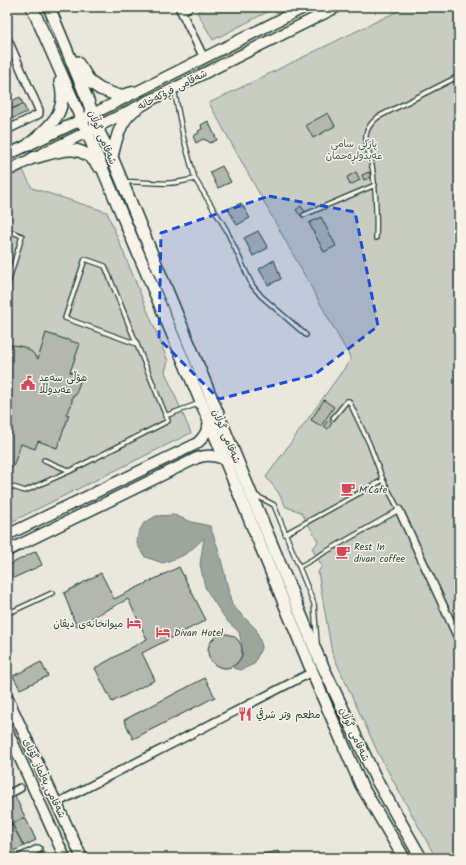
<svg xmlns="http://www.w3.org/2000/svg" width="466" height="865" font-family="Kalam,'Playpen Sans Arabic',sans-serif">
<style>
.green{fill:#c8ccc1;stroke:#74847a}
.water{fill:#9ca69c;stroke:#6a7c72}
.building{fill:#b2b8ae;stroke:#1f3d34}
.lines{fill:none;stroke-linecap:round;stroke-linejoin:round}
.lane-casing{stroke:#1f3d34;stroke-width:6}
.street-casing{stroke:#1f3d34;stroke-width:10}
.secondary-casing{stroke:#1f3d34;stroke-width:13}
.primary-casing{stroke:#1f3d34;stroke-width:14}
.lane{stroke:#f7f3e8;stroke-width:3.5}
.street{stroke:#f7f3e8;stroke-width:7}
.secondary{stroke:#f7f3e8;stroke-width:10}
.primary{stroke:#f7f3e8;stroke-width:11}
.marked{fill:#1d4ed8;fill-opacity:0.2;stroke:#1d4ed8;stroke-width:3;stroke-dasharray:8 5;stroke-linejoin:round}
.labels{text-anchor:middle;stroke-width:3;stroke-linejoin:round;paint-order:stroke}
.street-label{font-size:10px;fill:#1f3d34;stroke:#f7f3e8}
.park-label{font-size:10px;fill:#415a50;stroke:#f7f3e8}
.poi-label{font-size:10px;fill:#1f3d34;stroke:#f7f3e8;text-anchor:start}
</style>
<rect width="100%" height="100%" fill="#eae8dd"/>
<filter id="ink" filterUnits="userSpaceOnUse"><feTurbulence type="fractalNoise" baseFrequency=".025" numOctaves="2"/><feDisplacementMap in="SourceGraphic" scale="8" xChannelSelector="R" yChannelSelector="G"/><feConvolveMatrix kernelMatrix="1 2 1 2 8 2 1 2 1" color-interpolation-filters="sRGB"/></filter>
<g filter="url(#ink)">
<path class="green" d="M207 7H277L213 40 197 12Z
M406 7H459V858H436L379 755 332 653 318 572 322 566 312 548 316 545 318 541 301 512 286 507 278 492 266 477 351 359 209 103Z
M23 170 32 188 107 212 168 361 165 372 191 433 7 524V178Z"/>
<path class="water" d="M174 515 192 522 210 526 219 551 232 605 256 629 262 646 254 664 241 670 233 668 242 657V645L239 632 228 622 214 602 205 587 200 564 204 538 190 551 182 556 163 563 145 557 137 544 138 533 144 523 156 516Z"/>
<path class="building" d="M20 97 23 104 7 111V103Z
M23 104 27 112 7 121V111Z
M328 113 335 126 313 138 306 125Z
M208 121 217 140 210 143 208 141 203 139 196 143 193 136 199 133 198 131 202 129 201 125Z
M222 166 231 182 218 188 210 172Z
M356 172 360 180 350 185 347 177Z
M369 172 371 177 364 180 362 175Z
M241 203 250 218 237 225 228 209Z
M301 206 306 214 302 217 296 210Z
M321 217 336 246 324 252 309 223Z
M258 231 268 248 253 256 244 238Z
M274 260 281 279 268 285 259 269Z
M7 320 12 322 7 335Z
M46 333 80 344 70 372 82 376 75 396 73 395 72 398V401L71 406 67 412 66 414 69 415 57 448 38 441 35 449 21 444 13 467 7 465V346L14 345 24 347 32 352 38 359Z
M324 400 334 407 321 426 311 420Z
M328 420 332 423 328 429 324 426Z
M345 548 348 552 340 557 338 553Z
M36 551 42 565 7 581V566Z
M179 567 206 620 142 653 155 680 112 702 95 668 147 639 128 599 76 626 64 593 101 573 114 599Z
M208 651a17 17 0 1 1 34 0a17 17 0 1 1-34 0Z
M41 662 48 676 20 689 13 676Z
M205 678 215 697 133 739 124 720Z
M15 796 25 817 12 824 7 813V800Z
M7 813 12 824 7 826Z
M25 817 36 840 24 846 12 824Z
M12 824 24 846 7 854V826Z
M41 850 45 858H27Z
M278 851 285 858H245Z"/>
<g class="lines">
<defs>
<path id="lane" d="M175 94 183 136 195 179
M125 182C140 181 155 184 170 183 178 183 187 180 195 179L226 229 252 285 261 296 306 335
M304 215 375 185
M7 230 22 236 7 287
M376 238C377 216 376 194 373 172 372 162 365 144 366 135 367 127 372 122 378 117L459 76
M165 416 200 403
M44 460 70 471
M7 485 25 491 70 471 168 421 105 266 85 259 65 318 137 344
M255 495 274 505 314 604 317 643
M285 534 383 480
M299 567 399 510 383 480 369 443 349 401H347L333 418
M9 613 52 593"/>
<path id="street" d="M179 7 204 58
M181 11 189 7
M7 38 39 110V114L7 130
M399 510 459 640
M7 795 20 788
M57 803 312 672
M20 858 38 849"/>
<path id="secondary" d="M7 155 81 120 305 7
M7 171 97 127 337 7
M7 535 196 444C204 438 208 431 209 421
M7 551 197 458C206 454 214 455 224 459
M7 697 82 858
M7 730 65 858"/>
<path id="primary" d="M32 7 87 132 209 421 321 693 361 785 404 858
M49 7 88 101 100 134 112 157 318 656 376 779 421 858
M77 62 82 69 90 82 100 89 119 96 135 92
M28 145C49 127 69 113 60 82
M112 157C116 140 119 123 133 111 137 108 142 105 147 102
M33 158C58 152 80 140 98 166"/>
</defs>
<use href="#lane" class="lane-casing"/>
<use href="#street" class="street-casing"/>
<use href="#secondary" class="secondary-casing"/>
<use href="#primary" class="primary-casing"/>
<use href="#lane" class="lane"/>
<use href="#street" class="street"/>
<use href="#secondary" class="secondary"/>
<use href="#primary" class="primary"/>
</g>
</g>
<path class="marked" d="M269 196 355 212 378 326 314 375 219 399 159 339 161 233Z"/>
<defs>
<symbol id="civic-bare" viewBox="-9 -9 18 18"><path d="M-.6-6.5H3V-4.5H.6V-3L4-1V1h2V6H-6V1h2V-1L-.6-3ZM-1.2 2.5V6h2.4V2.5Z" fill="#d1495b" stroke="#f7f3e8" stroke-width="2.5" paint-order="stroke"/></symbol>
<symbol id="cafe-bare" viewBox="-9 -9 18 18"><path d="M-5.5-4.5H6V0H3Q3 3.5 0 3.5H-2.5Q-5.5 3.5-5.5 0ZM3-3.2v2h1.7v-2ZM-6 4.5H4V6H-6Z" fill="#d1495b" stroke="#f7f3e8" stroke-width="2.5" paint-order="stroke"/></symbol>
<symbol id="hotel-bare" viewBox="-9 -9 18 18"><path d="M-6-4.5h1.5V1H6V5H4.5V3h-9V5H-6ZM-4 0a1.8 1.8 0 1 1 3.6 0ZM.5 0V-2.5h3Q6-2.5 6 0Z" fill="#d1495b" stroke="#f7f3e8" stroke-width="2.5" paint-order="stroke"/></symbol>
<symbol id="restaurant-bare" viewBox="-9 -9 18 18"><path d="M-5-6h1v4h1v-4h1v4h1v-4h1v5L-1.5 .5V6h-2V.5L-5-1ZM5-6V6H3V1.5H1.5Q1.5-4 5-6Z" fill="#d1495b" stroke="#f7f3e8" stroke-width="2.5" paint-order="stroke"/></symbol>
</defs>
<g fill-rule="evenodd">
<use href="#civic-bare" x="18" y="373" width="20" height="20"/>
<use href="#cafe-bare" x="338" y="479" width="20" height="20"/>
<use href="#cafe-bare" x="333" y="542" width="20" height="20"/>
<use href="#hotel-bare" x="124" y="613" width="20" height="20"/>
<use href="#hotel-bare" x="153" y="622" width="20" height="20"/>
<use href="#restaurant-bare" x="235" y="704" width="20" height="20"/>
</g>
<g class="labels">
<g class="street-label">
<text transform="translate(172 89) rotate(-27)" y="4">شەقامی فڕۆکەخانە</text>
<text transform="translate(103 137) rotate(67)" y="4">شەقامی گوڵان</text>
<text transform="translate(227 436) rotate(67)" y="4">شەقامی گوڵان</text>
<text transform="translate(355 734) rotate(65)" y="4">شەقامی گوڵان</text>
<text transform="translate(45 778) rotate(65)" y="4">شەقامی یەڵماز گۆنای</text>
</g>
<g class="park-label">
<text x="354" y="147">پارکی سامی<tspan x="354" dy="12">عەبدولڕەحمان</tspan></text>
</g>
<g class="poi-label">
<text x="39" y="381">ھۆڵی سەعد<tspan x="39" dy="12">عەبدوڵڵا</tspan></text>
<text x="359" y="493">M'Cafe</text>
<text x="354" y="550">Rest In<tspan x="354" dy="12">divan coffee</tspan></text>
<text x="123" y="627" text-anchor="end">میوانخانەی دیڤان</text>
<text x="174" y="636">Divan Hotel</text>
<text x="256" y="718">مطعم وتر شرقي</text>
</g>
</g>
<rect width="466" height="865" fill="none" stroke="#f7f3e8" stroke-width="24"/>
<rect x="12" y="12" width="442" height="841" fill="none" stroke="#1f3d34" stroke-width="1.5" filter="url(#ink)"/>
</svg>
